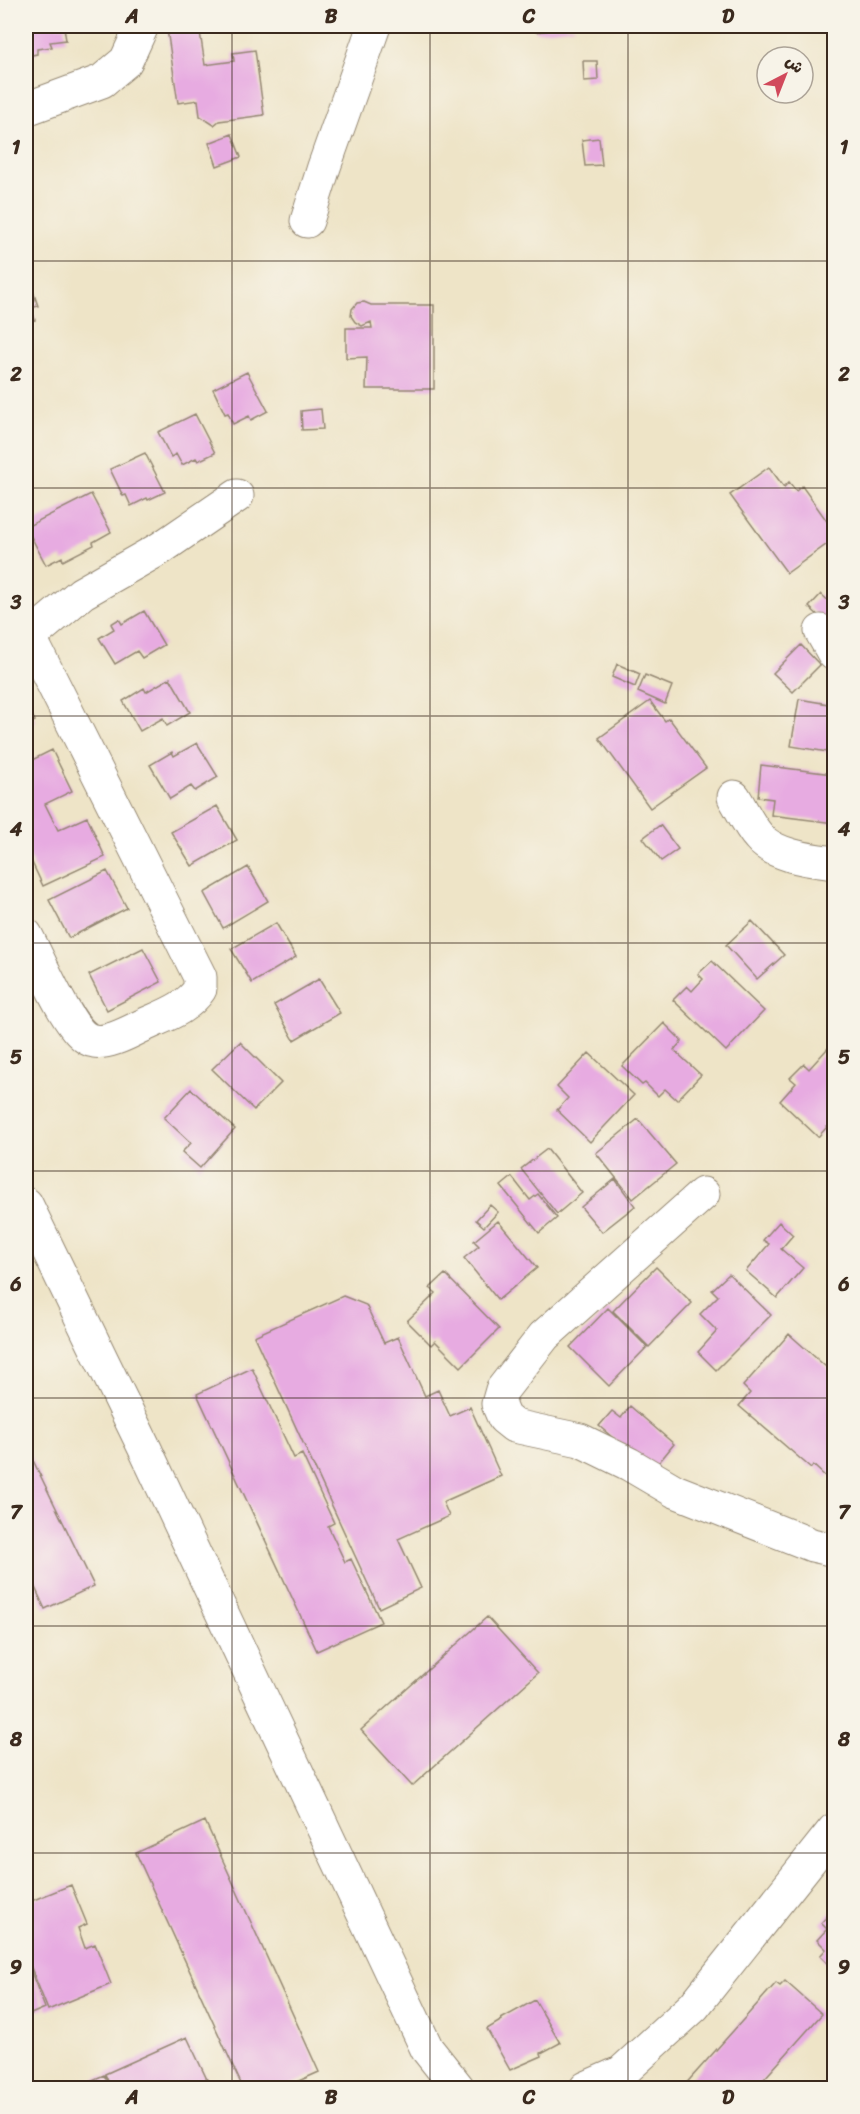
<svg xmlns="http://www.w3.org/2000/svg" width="860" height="2114" font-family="Sriracha,'Playpen Sans Arabic',sans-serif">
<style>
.building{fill:#e7abe1}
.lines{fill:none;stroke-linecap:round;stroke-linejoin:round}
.minor-casing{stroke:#948772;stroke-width:35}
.minor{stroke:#fff;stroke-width:33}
.grid{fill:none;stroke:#3b2a1e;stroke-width:1.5;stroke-opacity:0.55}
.neatline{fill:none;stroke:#3b2a1e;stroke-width:2}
.grid-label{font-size:20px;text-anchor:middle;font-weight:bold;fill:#3b2a1e}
</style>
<rect width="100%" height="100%" fill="#f7f3e8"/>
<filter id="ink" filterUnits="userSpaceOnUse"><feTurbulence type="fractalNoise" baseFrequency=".0167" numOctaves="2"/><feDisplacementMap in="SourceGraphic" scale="12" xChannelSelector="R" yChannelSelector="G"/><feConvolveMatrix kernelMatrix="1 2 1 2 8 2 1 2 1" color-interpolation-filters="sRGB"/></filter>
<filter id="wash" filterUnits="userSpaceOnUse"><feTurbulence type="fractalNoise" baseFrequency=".008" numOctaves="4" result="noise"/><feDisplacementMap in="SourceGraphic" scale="24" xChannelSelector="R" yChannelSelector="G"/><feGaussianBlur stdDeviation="1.35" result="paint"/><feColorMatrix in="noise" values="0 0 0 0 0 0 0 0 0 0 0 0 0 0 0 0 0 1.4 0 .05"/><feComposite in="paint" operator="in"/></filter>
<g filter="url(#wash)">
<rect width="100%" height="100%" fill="#eee4c7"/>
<g id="blocks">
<path class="building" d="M26 26H70L64 28 66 40 50 42 52 47 37 49V54L26 56Z
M191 26 192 34 200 32 205 65 234 61 233 53 255 50 264 115 219 121 214 125 200 116 198 100 178 103 167 29Z
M535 26H575V27L536 32Z
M583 61H597L598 80 584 81Z
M232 134 241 157 217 166 209 143Z
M599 138 602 165 585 166 582 140Z
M28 276 38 306 31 308 35 320 26 323V277Z
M364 302 371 305H434V389H366L367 357 346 358V328H372L371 322 362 326 355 322 351 316 352 309 357 303Z
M247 372 268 411 251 420 249 416 233 424 228 413 225 414 213 389Z
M321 409 323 429 302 430 301 411Z
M195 414 215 453 198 461 196 458 182 465 176 454 171 457 158 432Z
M145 453 165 492 148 500 147 498 131 506 126 495 123 496 110 469Z
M769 467 784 487 789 482 796 491 802 486 834 531V539L787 573 730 495Z
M91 494 111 532 93 542 94 545 63 561 62 557 46 565 26 527Z
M821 594 834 606V619L829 625 809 607Z
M144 611 164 645 142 658 137 651 115 664 99 638 114 629 111 624 119 619 122 624Z
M801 645 820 665 793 692 773 673Z
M617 664 640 674 635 687 612 677Z
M645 675 672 686 665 704 638 692Z
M170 678 190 712 167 726 163 718 140 731 123 701 144 688 146 692Z
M799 699 834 705V753L791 746Z
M650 701 665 721 669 718 706 768 650 808 599 738Z
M26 704 35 721 26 726Z
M197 743 218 777 195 791 191 786 170 799 150 765 172 752 174 756Z
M52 750 72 791 45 804 58 830 87 817 105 857 43 886 28 854 26 853V763Z
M761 765 832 774 830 794H834V823L771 815 773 799 758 797Z
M217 806 237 840 192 866 171 832Z
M660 825 678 849 661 861 643 838Z
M248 867 268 901 223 928 204 893Z
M107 871 127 908 69 938 49 900Z
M752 921 784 955 757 979 726 945Z
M276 923 296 957 252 983 231 949Z
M143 948 161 982 107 1010 89 975Z
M712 961 764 1011 726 1051 673 1000 687 986 692 991 703 979 698 974Z
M319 979 340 1013 294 1040 274 1005Z
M664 1023 682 1041 674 1050 701 1075 677 1100 665 1089 658 1096 645 1083 642 1085 622 1066Z
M240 1042 281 1083 254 1110 212 1069Z
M828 1048 834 1053V1126L831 1130 827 1127 818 1137 780 1101 796 1083 790 1078 804 1064 809 1069Z
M589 1053 634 1095 590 1142 557 1110 568 1098 557 1087Z
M191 1089 235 1129 200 1168 182 1152 191 1143 164 1118Z
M638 1119 676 1164 633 1199 596 1153Z
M547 1149 582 1193 557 1214 521 1169Z
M512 1177 530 1200 538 1194 557 1218 539 1233 501 1186Z
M615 1179 635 1206 602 1232 581 1207Z
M490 1205 498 1212 484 1227 476 1220Z
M498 1221 537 1268 498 1300 464 1258 479 1246 474 1241Z
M779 1222 793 1235 781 1249 803 1268 777 1298 746 1271 769 1244 763 1240Z
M656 1267 692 1303 649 1347 613 1311Z
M445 1274 499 1329 461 1367 435 1341 431 1345 407 1321 436 1293 430 1288Z
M729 1274 771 1315 716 1370 698 1352 717 1331 700 1314 718 1296 712 1290Z
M343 1296 366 1305 384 1343 398 1337 425 1396 438 1390 450 1416 470 1407 501 1476 443 1502 449 1516 398 1539 421 1588 379 1608 254 1336Z
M608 1308 647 1347 609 1386 570 1347Z
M789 1334 834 1374V1469L827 1478 813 1465 811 1468 739 1406 750 1393 743 1386Z
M252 1368 294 1458 302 1454 334 1523 328 1526 345 1562 351 1559 381 1622 317 1651 197 1394Z
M630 1406 674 1444 652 1471 599 1426 612 1411 621 1418Z
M26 1446 94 1586 45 1609 32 1581 26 1584Z
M487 1617 538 1673 412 1786 361 1730Z
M205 1821 319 2072 283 2088H243L136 1853Z
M71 1885 87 1924 78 1928 85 1948 95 1944 111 1984 48 2010 26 1955V1903Z
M834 1909V1970L820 1956 826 1949 817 1940 827 1929 821 1923Z
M26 1959 45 2008 26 2016Z
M785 1981 822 2014 756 2088H682L776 1983 780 1986Z
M535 2000 560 2043 541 2053 542 2056 510 2070 487 2029 502 2020 501 2019Z
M187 2037 211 2088H111L105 2074Z
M104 2075 110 2088H74Z"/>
</g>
</g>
<g filter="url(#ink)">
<use href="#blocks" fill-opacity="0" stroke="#948772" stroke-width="1.5"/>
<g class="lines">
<defs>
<path id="minor" d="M26 109 102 81 126 61 142 26
M307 221 324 167 374 26
M821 631 834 654
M26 640 82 593 161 548 237 496
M734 797C742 810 749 826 759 837 774 856 812 860 834 863
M26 935C39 958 70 1038 94 1041 109 1044 129 1032 142 1026 163 1016 187 1009 200 989V977L30 638
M703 1194 544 1336 502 1390 498 1404 504 1418 514 1426 580 1440 629 1464 675 1491 812 1545 834 1550
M26 1204 145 1449 427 2049 458 2088
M586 2088 622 2072 694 2006 834 1830"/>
</defs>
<use href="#minor" class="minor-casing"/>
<use href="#minor" class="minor"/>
</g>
</g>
<path class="grid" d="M232 26V2088M430 26V2088M628 26V2088M26 261H834M26 488H834M26 716H834M26 943H834M26 1171H834M26 1398H834M26 1626H834M26 1853H834"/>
<rect width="860" height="2114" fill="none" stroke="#f7f3e8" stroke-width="66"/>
<g transform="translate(785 75) rotate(42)"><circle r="28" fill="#f7f3e8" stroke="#aca397" stroke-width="1.5"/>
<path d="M0-4.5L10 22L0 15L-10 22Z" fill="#d1495b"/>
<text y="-9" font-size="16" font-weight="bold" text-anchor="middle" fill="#3b2a1e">ش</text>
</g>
<rect x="33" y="33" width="794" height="2048" class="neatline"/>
<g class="grid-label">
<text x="132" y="23">A</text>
<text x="331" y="23">B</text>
<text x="529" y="23">C</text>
<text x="728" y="23">D</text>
<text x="16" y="154">1</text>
<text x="844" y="154">1</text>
<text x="16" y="381">2</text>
<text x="844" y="381">2</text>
<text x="16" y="609">3</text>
<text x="844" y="609">3</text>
<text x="16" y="836">4</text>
<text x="844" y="836">4</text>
<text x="16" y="1064">5</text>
<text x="844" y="1064">5</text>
<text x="16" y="1291">6</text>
<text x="844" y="1291">6</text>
<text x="16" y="1519">7</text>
<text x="844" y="1519">7</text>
<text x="16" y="1746">8</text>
<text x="844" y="1746">8</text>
<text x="16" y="1974">9</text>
<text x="844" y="1974">9</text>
<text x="132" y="2104">A</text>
<text x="331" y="2104">B</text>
<text x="529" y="2104">C</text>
<text x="728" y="2104">D</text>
</g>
</svg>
